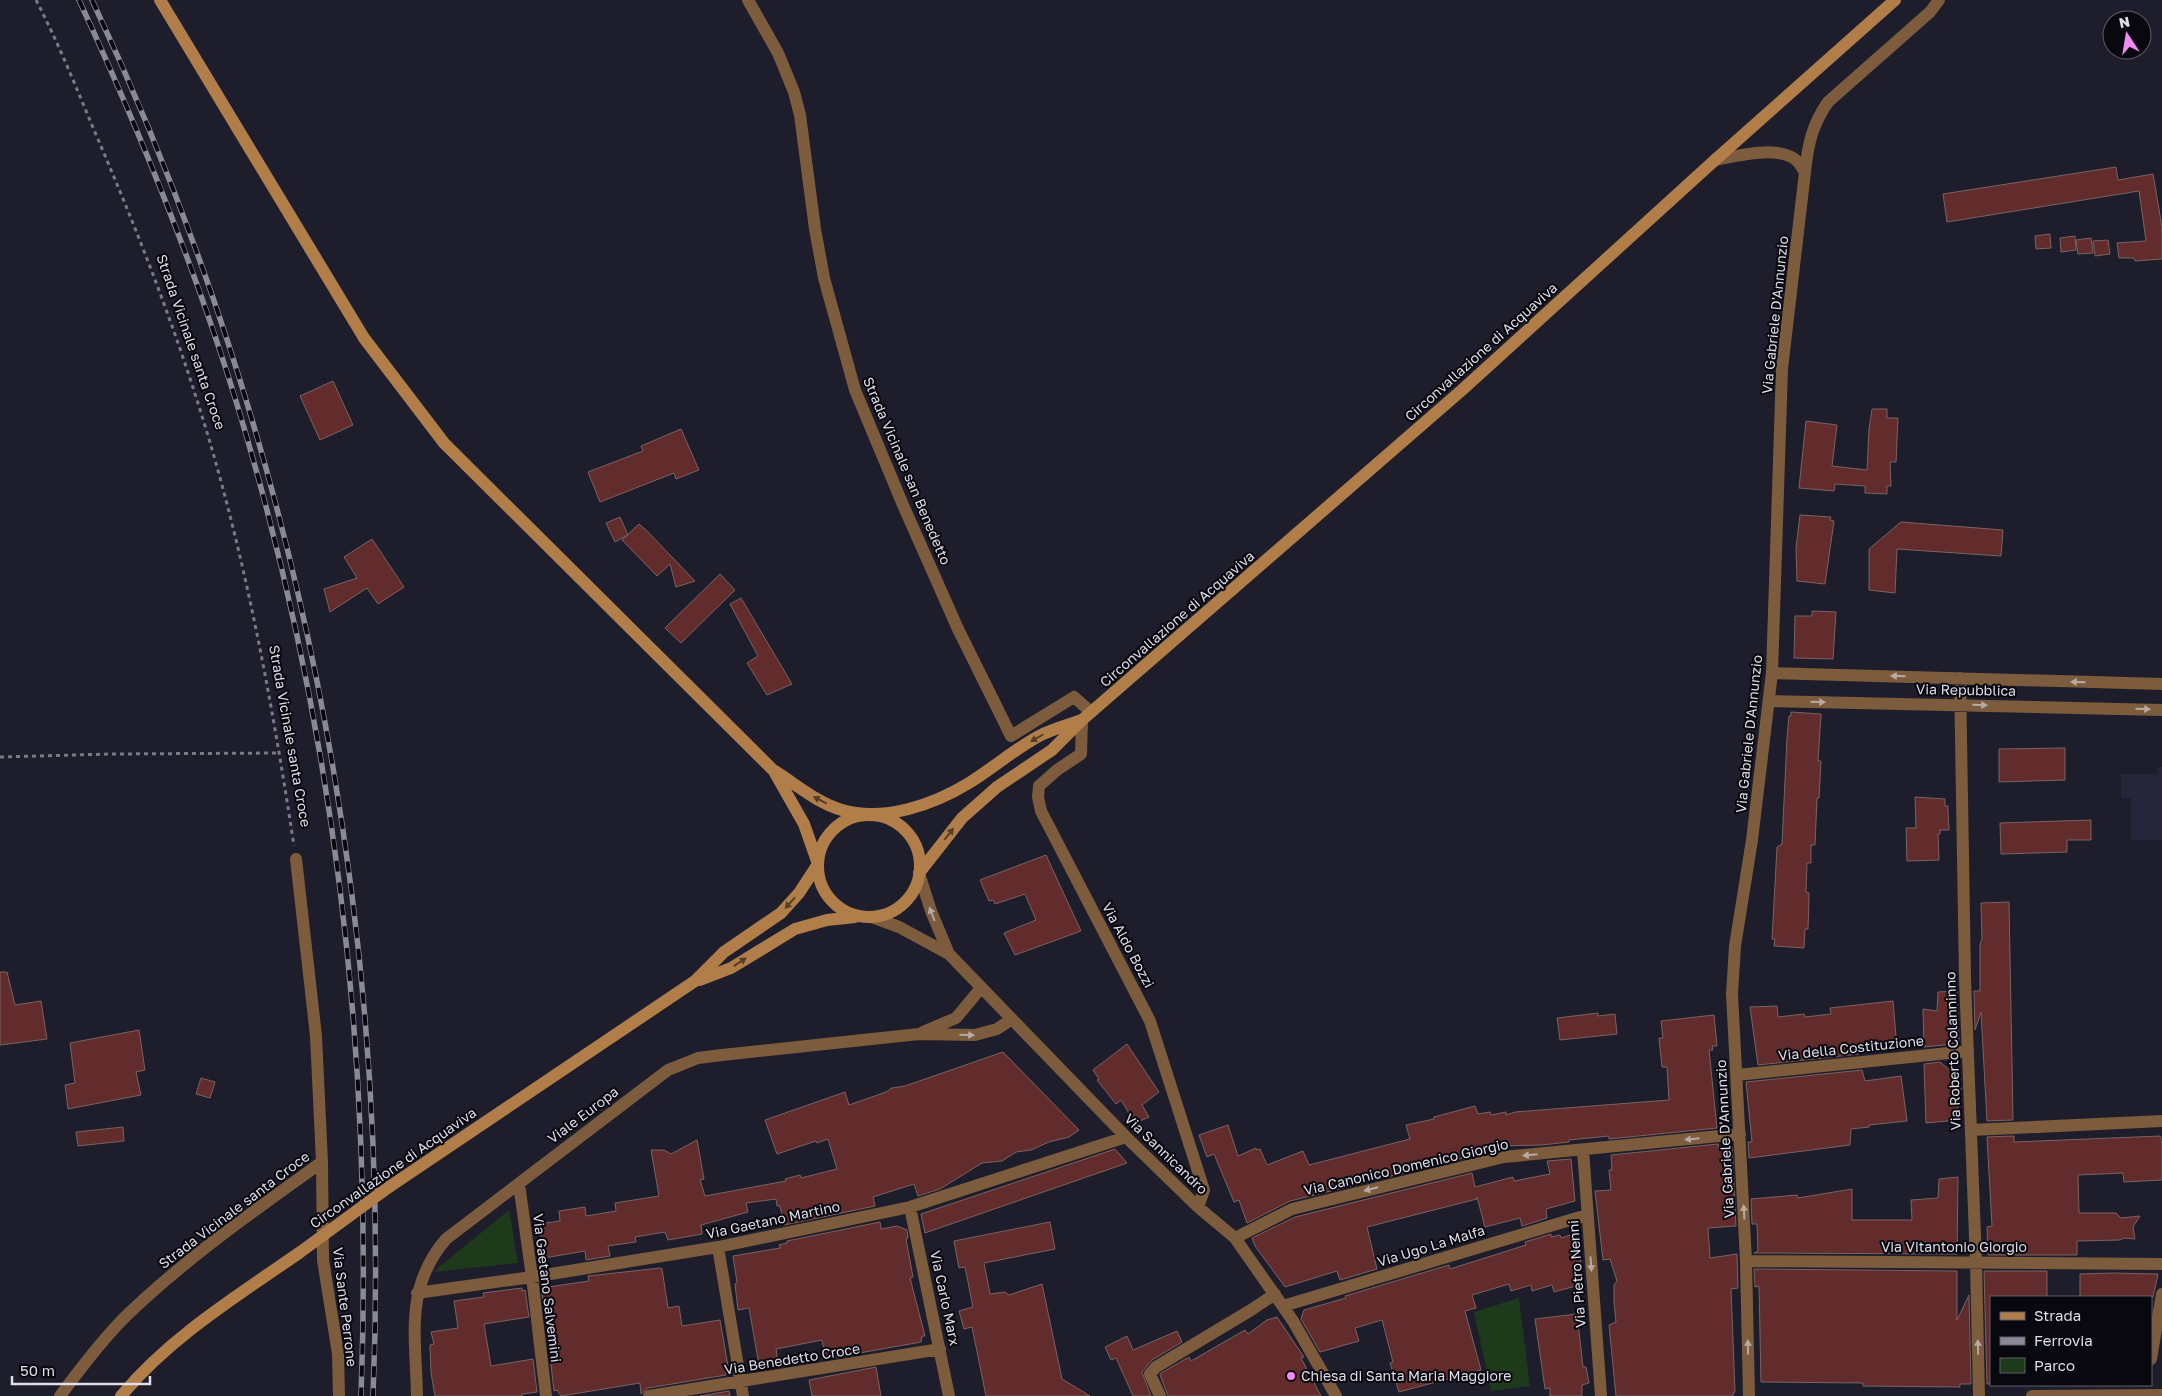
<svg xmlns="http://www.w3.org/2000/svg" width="2162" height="1396" font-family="'Golos Text',sans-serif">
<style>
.built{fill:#27253a}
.green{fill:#1d3a1b}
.building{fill:#622c2d;stroke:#7a6362}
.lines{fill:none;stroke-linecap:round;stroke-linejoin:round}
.path{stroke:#7b7a87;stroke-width:3;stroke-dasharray:4 4;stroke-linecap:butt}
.minor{stroke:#7c5c3c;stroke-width:12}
.secondary{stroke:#b17e49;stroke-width:12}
.rail-casing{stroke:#8a8996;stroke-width:5.5}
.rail{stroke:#09080f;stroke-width:4;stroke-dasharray:11;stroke-linecap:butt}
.secondary-bridge{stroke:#b17e49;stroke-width:12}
.oneway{fill:#b7aaa4}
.oneway2{fill:#553d29}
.poi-dot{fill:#f38af2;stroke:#09080f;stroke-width:2}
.labels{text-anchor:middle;stroke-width:4;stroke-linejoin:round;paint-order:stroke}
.street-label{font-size:14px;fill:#dfdee9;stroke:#09080f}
.poi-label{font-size:14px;fill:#dfdee9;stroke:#09080f;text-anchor:start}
</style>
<rect width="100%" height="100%" fill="#1e1d2c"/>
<path class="built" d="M2158 767H2162V840H2131V798H2121V774H2158Z"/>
<path class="green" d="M509 1210 518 1263 433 1272Z
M1519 1298 1530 1386 1491 1391 1474 1312Z"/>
<path class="building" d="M2116 167 2118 180 2153 174 2162 227V259L2135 261 2134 258H2119L2117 243 2146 241 2139 191 1947 222 1943 194Z
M2050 234 2051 248 2036 249 2035 236Z
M2075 236 2076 250 2061 252 2060 238Z
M2091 238 2093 253 2078 254 2076 240Z
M2108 240 2110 254 2095 256 2093 241Z
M333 381 353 425 320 440 300 396Z
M1872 409H1887V418H1898L1896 462H1890L1891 486H1887V494L1865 493V486L1835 484 1834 491 1799 488 1806 421 1837 425 1832 466 1867 470 1869 429Z
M681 429 699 470 676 479 674 473 600 502 588 472 643 451 641 446Z
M1800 515 1831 517 1830 520 1834 521 1825 584 1797 581 1796 548Z
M620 517 628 535 615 542 606 523Z
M1901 522 2003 530 2001 556 1897 549 1895 593 1869 590V549Z
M639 524 647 531 695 581 676 587 670 564 657 576 622 540Z
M372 539 404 587 378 604 367 588 330 612 324 589 357 578 344 557Z
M720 574 735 590 681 643 665 628Z
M741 598 792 684 767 695 747 663 758 656 730 604Z
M1812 611 1836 612 1833 659 1794 658 1795 616H1812Z
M1791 712 1821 714 1818 761H1821L1820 779 1819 798H1817L1815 845H1811V863H1807L1806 892 1809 893V900L1808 929H1805L1804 948 1774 946 1775 939H1772L1777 847 1782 844 1787 738 1789 716H1791Z
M2065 748V780L1999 782V749Z
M1915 797 1945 799V806H1948V809L1949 830H1940V834H1938L1939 860 1907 861 1906 828H1916Z
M2091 820V840H2067V852L2001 854 2000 823Z
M1046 855 1081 931 1015 955 1004 933 1036 920 1025 894 995 904 993 900 989 901 980 880Z
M2009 902 2013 1120 1987 1121 1981 1012 1975 1030 1974 991H1980V944L1982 939 1981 903Z
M0 972H7L15 1005 41 1001 47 1039 0 1045Z
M1957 991 1959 1041 1953 1042V1044L1924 1047 1923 1009 1937 1011 1938 992Z
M1893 1001 1897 1048 1859 1052V1054L1758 1065 1750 1007 1777 1006 1778 1017 1804 1014 1805 1017 1831 1014 1830 1008Z
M1598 1013V1016L1615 1014 1617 1034 1560 1040 1557 1018Z
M1714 1015 1717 1046H1712L1713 1050H1709L1717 1128 1609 1139V1136L1569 1140V1142L1542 1145 1497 1146 1467 1154 1468 1157 1290 1201 1247 1223 1239 1200 1234 1202 1214 1154 1207 1157 1199 1135 1228 1125 1238 1156 1256 1148 1257 1150 1260 1149 1267 1165 1303 1151 1309 1165 1410 1139 1406 1125 1434 1119V1117L1475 1106 1478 1114 1490 1112 1491 1115 1506 1112V1115L1515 1112 1669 1100 1667 1067H1662L1659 1038H1663L1661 1021Z
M139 1030 145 1070 136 1072 141 1095 68 1109 65 1085 75 1083 70 1043Z
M1127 1044 1159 1092 1142 1105 1149 1117 1135 1123 1121 1100 1116 1104 1097 1080 1099 1079 1093 1070Z
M1003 1052 1079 1130 1069 1137 1049 1142 1031 1150 1016 1152 1002 1161 982 1163 940 1189 918 1196 914 1184 873 1197 875 1206 784 1225 780 1206H777L776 1199 746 1203 748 1212 701 1225 702 1234 668 1240 665 1232 635 1237 636 1242 608 1246 610 1256 586 1260 585 1251 544 1258 539 1224 560 1221 559 1211 585 1207 586 1216 616 1211 615 1203 659 1196 651 1150H664L671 1154 697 1140 704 1179 700 1180 705 1196 786 1181 785 1179 800 1175 801 1178 837 1169 828 1139 817 1143 816 1141 777 1154 765 1120 845 1092 849 1105 886 1092 892 1088 905 1086Z
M1940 1062 1952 1072 1961 1088 1957 1112 1958 1120 1926 1123 1924 1064Z
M1862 1070 1865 1081 1901 1076 1907 1121 1869 1125V1127L1851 1129 1850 1145 1749 1158 1748 1142H1752L1746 1082Z
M201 1078 215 1082 210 1098 196 1094Z
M123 1127 124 1141 78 1146 76 1132Z
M2014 1136V1142L2160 1136 2162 1140V1180L2124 1182 2123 1173 2078 1175 2079 1213H2116L2121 1218 2140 1216 2133 1227 2135 1239 2124 1238 2120 1240 2077 1241V1255H1988L1987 1227 1992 1226 1987 1137Z
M1718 1144 1719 1149 1732 1146 1736 1226 1708 1228 1710 1258 1737 1254 1738 1288 1731 1289 1735 1392 1733 1393V1396H1616L1609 1325 1616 1322 1614 1302V1285L1617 1281 1610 1259 1603 1260 1595 1191 1611 1190 1609 1170H1612L1611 1155Z
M1115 1149 1127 1163 925 1233 921 1214Z
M1571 1159 1575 1201 1546 1209 1547 1218 1522 1226 1520 1218 1485 1227 1477 1197V1199L1367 1227 1377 1269 1340 1280 1337 1271 1285 1287 1255 1246 1252 1238 1295 1217 1472 1173 1475 1187 1513 1177 1514 1181 1550 1174 1547 1161Z
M1958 1177 1957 1254 1754 1253 1758 1251 1757 1224H1752L1751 1199 1797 1195 1798 1198 1852 1189V1220H1912L1911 1200 1938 1198 1939 1179Z
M880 1222 881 1229 897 1226 907 1230 908 1238 906 1239 913 1277 910 1278 925 1336H922L921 1342 826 1359 822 1340 776 1349 778 1362 759 1365 749 1308 738 1310 735 1284 737 1282 733 1256 780 1248 779 1245 787 1243V1241Z
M1050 1222 1055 1249 984 1263 990 1294 1005 1292 1009 1295 1042 1284 1062 1379 1090 1396H986L972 1327 964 1329 959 1311 973 1307 965 1267 959 1268 954 1241Z
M1551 1234V1237L1560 1235 1561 1238 1574 1234 1581 1262H1576L1583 1284 1554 1292 1552 1285 1532 1291 1531 1285 1511 1291 1509 1284 1472 1295 1476 1308 1465 1311 1481 1370 1399 1392 1390 1363 1393 1362 1382 1320 1355 1328 1359 1341 1320 1352 1301 1319 1304 1310 1346 1298 1345 1296 1449 1265 1450 1269 1526 1245 1525 1242Z
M660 1268 662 1269 668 1308 679 1306 682 1326 720 1320 729 1372 726 1373V1375L648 1388 641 1394 640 1383 561 1396 557 1390 554 1391 550 1356H551L541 1288 589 1281 588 1276Z
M1754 1269 1957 1271V1320L1969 1295 1971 1384H1960V1387L1863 1386V1383L1761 1382 1759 1286 1755 1287Z
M1984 1271H2047V1297H1991V1384H1987Z
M2112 1273 2158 1274 2153 1297H2080V1274Z
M522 1288V1291L525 1290 529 1317 484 1324 491 1366 533 1359 537 1392 522 1394V1396H435L431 1373 430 1345 434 1344 431 1332 458 1328 454 1301 484 1297 483 1293Z
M1577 1314 1583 1367H1586L1589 1383 1582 1385V1396H1550V1388L1545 1389 1535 1319Z
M1277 1317 1304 1357 1301 1358 1321 1396H1168L1160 1375 1161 1373 1189 1357 1191 1361 1245 1330 1248 1334 1267 1320Z
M1177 1331 1182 1342 1152 1360 1142 1372 1151 1396H1133L1116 1358 1111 1360 1105 1347 1127 1336 1133 1350Z
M876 1367 881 1396H812L809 1380Z
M729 1391 730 1396H700Z"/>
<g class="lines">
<path class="path" d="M36 0C58 42 76 87 94 130 132 218 167 306 196 397 243 543 271 695 294 846
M0 757 111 754 280 753"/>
<path class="minor" d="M748 0 778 53 794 92 800 115 815 229 824 278 855 390 903 505 958 629 1011 736 1074 697 1091 712
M1715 160C1736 156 1781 144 1798 162 1800 164 1802 168 1805 172L1782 369 1772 673 1752 840 1735 946 1732 994 1746 1261 1749 1396
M1805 172C1808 144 1812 125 1828 102L1930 12 1939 0
M1772 673 2162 684
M1960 678 1965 978 1976 1262 1979 1396
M1769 701 2162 710
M1082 720 1081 754 1057 770 1039 786 1038 797 1041 811 1150 1021 1204 1190 1198 1207
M919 873 931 911 949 954
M872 917 899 927 949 954 1126 1137 1198 1207 1235 1238 1293 1321 1336 1396
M923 1032 956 1018 981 988
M1737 1075 1968 1051
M1971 1130 2162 1121
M1583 1150 1601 1396
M322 1162 323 1260 338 1354 339 1396
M519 1184 532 1277 546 1396
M910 1207 949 1396
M1235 1238 1292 1209 1504 1157 1740 1134
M718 1247 743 1396
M1746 1261 2162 1264
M417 1293 532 1277 718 1247 910 1207 1126 1137
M1283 1306 1587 1215
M2151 1359 2162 1294
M60 1396C80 1369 101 1341 125 1317 185 1259 255 1210 322 1162L316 1036 296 859
M417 1396C416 1337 404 1288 446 1239L668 1070 698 1058 722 1055 919 1034 975 1035 997 1029 1012 1019
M649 1396 940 1349
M1160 1396 1150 1374 1156 1367 1251 1310 1275 1294
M2032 1396 2162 1395"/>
<path class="secondary" d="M160 0 364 338 444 443 773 770C796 784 817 803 842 810 884 822 933 805 969 783 993 768 1015 749 1039 736 1052 729 1068 725 1082 720
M818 866a51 51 0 1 1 102 0a51 51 0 1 1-102 0Z
M919 873 962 818 997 787 1052 750 1082 720 1462 390 1715 160 1895 0
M700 980 731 968 795 929 827 920 855 917
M389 1187 695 981 724 952 781 913 799 893 818 864 804 824 775 773
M121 1396C170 1337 237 1296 299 1253"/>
<defs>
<path id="rail" d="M79 0C148 149 209 301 253 459 340 766 373 1078 361 1396
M92 0C297 436 393 914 373 1396"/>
</defs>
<use href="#rail" class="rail-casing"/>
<use href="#rail" class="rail"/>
<path class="secondary-bridge" d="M299 1253 389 1187"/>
</g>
<defs><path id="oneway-solid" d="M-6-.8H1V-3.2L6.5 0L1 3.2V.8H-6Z" transform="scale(1.25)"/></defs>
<g class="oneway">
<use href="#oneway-solid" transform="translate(1898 676) rotate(-178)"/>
<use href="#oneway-solid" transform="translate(2078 682) rotate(-178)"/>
<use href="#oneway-solid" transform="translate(1818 702) rotate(1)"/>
<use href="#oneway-solid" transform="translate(1980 705) rotate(1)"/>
<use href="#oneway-solid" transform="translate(2143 709) rotate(1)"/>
<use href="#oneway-solid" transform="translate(932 914) rotate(-111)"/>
<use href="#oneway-solid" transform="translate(967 1035) rotate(1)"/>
<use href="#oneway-solid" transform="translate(1692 1139) rotate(174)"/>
<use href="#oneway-solid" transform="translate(1530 1155) rotate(175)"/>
<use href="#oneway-solid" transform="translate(1371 1189) rotate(166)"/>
<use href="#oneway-solid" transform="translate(1744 1212) rotate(-93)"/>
<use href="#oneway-solid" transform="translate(1591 1264) rotate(86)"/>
<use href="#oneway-solid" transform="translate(1748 1347) rotate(-91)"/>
<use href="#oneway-solid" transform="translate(1978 1347) rotate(-91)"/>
</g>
<g class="oneway2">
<use href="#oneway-solid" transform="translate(1037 738) rotate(150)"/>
<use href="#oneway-solid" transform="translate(820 800) rotate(-152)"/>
<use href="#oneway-solid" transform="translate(949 834) rotate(-52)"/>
<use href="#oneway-solid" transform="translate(790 903) rotate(132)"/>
<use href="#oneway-solid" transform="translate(740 962) rotate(-33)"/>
</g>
<circle class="poi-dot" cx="1291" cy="1376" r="5"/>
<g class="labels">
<g class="street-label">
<text transform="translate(1775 315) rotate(-84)" y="5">Via Gabriele D'Annunzio</text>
<text transform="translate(191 342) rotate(71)" y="5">Strada Vicinale santa Croce</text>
<text transform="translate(1481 352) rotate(-42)" y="5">Circonvallazione di Acquaviva</text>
<text transform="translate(907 471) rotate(67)" y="5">Strada Vicinale san Benedetto</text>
<text transform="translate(1177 619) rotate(-41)" y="5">Circonvallazione di Acquaviva</text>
<text transform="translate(1966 690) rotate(1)" y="5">Via Repubblica</text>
<text transform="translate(1749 734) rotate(-84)" y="5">Via Gabriele D'Annunzio</text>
<text transform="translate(290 736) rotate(80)" y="5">Strada Vicinale santa Croce</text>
<text transform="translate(1128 945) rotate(62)" y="5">Via Aldo Bozzi</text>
<text transform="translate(1851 1048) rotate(-6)" y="5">Via della Costituzione</text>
<text transform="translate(1953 1051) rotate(-92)" y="5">Via Roberto Colanninno</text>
<text transform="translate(583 1115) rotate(-37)" y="5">Viale Europa</text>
<text transform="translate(1725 1139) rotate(-93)" y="5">Via Gabriele D'Annunzio</text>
<text transform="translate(1166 1154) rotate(44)" y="5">Via Sannicandro</text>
<text transform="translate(1406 1167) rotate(-13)" y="5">Via Canonico Domenico Giorgio</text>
<text transform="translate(393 1168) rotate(-35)" y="5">Circonvallazione di Acquaviva</text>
<text transform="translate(234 1210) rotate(-37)" y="5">Strada Vicinale santa Croce</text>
<text transform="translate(773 1220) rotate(-12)" y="5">Via Gaetano Martino</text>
<text transform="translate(1431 1246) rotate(-17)" y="5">Via Ugo La Malfa</text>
<text x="1954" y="1252">Via Vitantonio Giorgio</text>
<text transform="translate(1577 1274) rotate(-94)" y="5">Via Pietro Nenni</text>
<text transform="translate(547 1288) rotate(83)" y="5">Via Gaetano Salvemini</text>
<text transform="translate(945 1298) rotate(78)" y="5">Via Carlo Marx</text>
<text transform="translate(345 1307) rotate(83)" y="5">Via Sante Perrone</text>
<text transform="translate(792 1359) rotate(-9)" y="5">Via Benedetto Croce</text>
</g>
<g class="poi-label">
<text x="1301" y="1381">Chiesa di Santa Maria Maggiore</text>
</g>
</g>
<rect x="1990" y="1296" width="162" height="90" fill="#09080f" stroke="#5f5e66"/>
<rect x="2000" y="1312" width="25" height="8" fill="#b17e49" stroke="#5f5e66"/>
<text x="2034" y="1321" font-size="15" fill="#dfdee9">Strada</text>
<rect x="2000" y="1337" width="25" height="8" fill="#8a8996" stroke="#5f5e66"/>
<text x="2034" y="1346" font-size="15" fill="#dfdee9">Ferrovia</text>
<rect x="2000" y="1358" width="25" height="15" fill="#1d3a1b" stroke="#5f5e66"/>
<text x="2034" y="1371" font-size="15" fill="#dfdee9">Parco</text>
<g transform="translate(2127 35) rotate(348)"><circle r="24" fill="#09080f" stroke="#5f5e66"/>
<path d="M0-4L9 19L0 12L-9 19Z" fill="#f38af2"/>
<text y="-8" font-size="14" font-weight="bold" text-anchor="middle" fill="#dfdee9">N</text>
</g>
<path d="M12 1376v8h138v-8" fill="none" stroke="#dfdee9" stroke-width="2.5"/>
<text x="20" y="1376" font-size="15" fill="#dfdee9" stroke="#09080f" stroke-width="4" paint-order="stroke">50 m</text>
</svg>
